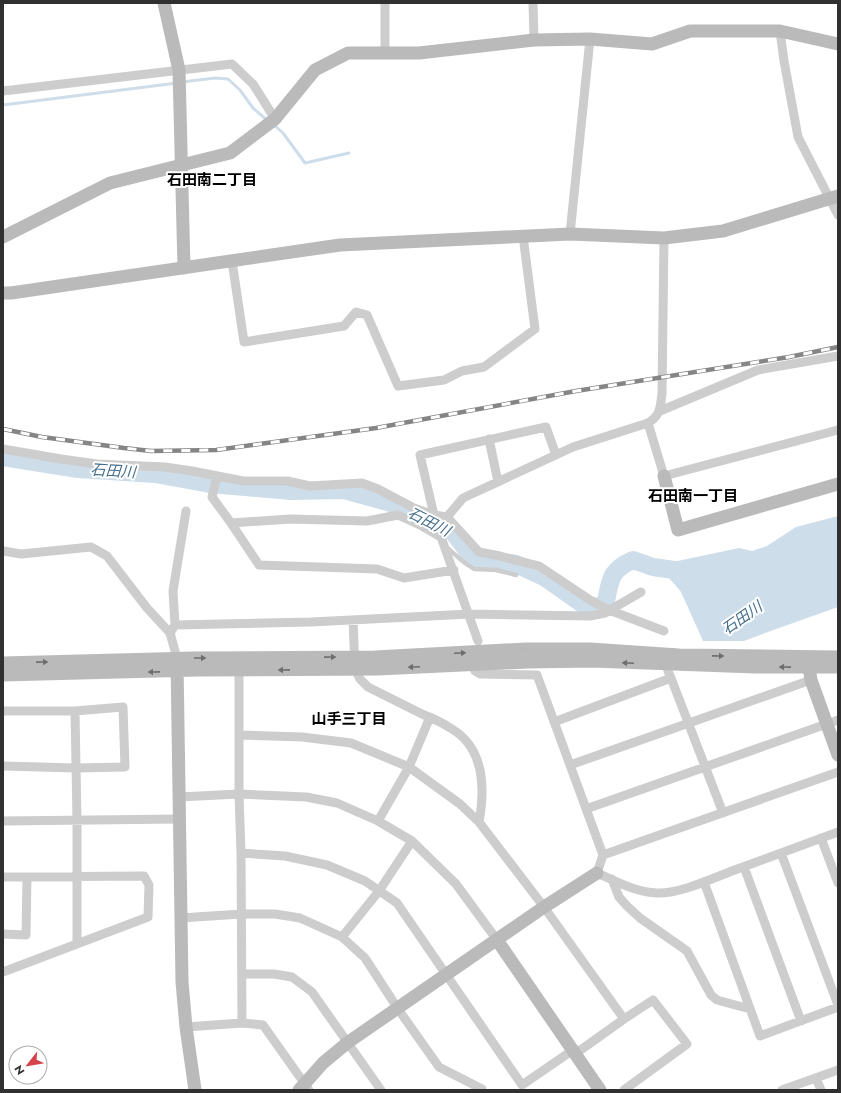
<svg xmlns="http://www.w3.org/2000/svg" width="841" height="1093" font-family="Jost,'Noto Sans JP',sans-serif">
<style>
.water{fill:#cddde9}
.lines{fill:none;stroke-linecap:round;stroke-linejoin:round}
.stream{stroke:#cddde9;stroke-width:3}
.river{stroke:#cddde9;stroke-width:18}
.lane{stroke:#cdcdcd;stroke-width:4.5}
.street{stroke:#cdcdcd;stroke-width:9}
.secondary{stroke:#bababa;stroke-width:13}
.rail-casing{stroke:#858585;stroke-width:4.5}
.rail{stroke:#fff;stroke-width:3;stroke-dasharray:9;stroke-linecap:butt}
.oneway{fill:#6e6e6e}
.labels{text-anchor:middle;stroke-width:4;stroke-linejoin:round;paint-order:stroke}
.neighbourhood-label{font-size:15px;font-weight:bold;fill:#000;stroke:#fff}
.water-label{font-size:15px;font-style:italic;fill:#446e8b;stroke:#fff}
</style>
<rect width="100%" height="100%" fill="#fff"/>
<path class="water" d="M838 516V607L765 633 744 641H703L668 563 739 548 752 551 767 546 796 527Z"/>
<g class="lines">
<path class="stream" d="M182 82 215 78 228 79 240 90 253 108 268 121
M3 105 177 83
M273 124 283 133 305 163 349 153"/>
<path class="river" d="M3 457 78 469 155 474 210 484 291 491 344 490 391 503 453 532 473 558 516 564 544 577 588 608 605 605C611 581 608 571 633 560L653 567 674 570 688 586"/>
<path class="lane" d="M446 547 465 563 474 569 496 570 516 575"/>
<path class="street" d="M533 3 534 40
M780 31 784 61 798 137 838 215
M385 53V3
M3 91 232 64 253 84 275 119
M570 234 590 39
M232 261 244 342 344 326 356 312 367 315 398 386 444 380 462 371 484 367 535 329 523 236
M660 411 758 370 838 356
M648 423 664 476 838 430
M489 439 498 482
M3 449 61 459 97 464 165 467 192 471 243 481H287L310 486 362 483 378 489 414 508 434 515 447 517 479 552 500 556 539 566 590 600 609 610 664 631
M217 476 212 497 231 523
M434 515 420 455 546 427 556 455
M441 537 422 526 398 515 367 521 290 519 231 523 259 565 377 569 404 578 454 570
M3 551 21 554 91 547 107 556 147 608 170 633 177 658
M353 620 355 669 360 679 368 687C386 696 404 705 422 714 432 718 443 723 452 729 485 749 485 789 479 822
M175 625 173 591 186 511
M170 633 175 625 311 622 470 614 590 616 605 613 641 592
M478 641 441 537 447 517 463 498 573 447 648 423C661 415 660 407 662 394L664 238
M472 665 475 671 480 674 537 675 603 855 597 873C616 881 635 892 657 893 679 894 711 879 732 871 768 858 803 845 838 832
M239 670V794L241 853 242 1023
M671 678 723 813
M3 711H75L123 707 125 767 76 768 3 766
M75 711 77 820V943
M554 722 671 678 668 671 667 664
M240 735 302 737 351 743 409 767 460 804 479 822 544 907 624 1019
M570 765 811 680
M179 797 239 794 306 797 337 803 378 821 412 841 456 884 497 940
M586 809 838 720
M3 821 179 819
M378 821 409 767 430 717
M821 838 838 883
M241 853 285 856 327 865 365 881 397 903 522 1085 573 1050
M781 853 838 1005
M603 855 838 772
M744 867 801 1021
M3 877 144 876 149 885 148 917 3 972
M612 879 619 897 627 906 640 918 687 951 711 995 717 1000 750 1009
M704 882 760 1036 838 1007
M180 918 242 914H275L300 918 342 937 365 958 398 1009 439 1067 482 1089
M3 934 26 935 27 877
M342 937 379 891 412 841
M242 974H274L292 977 312 992 381 1090
M186 1027 242 1023 263 1025 309 1090
M575 1054 624 1019 653 1000 687 1044 624 1090
M816 1078 821 1090
M782 1090 838 1070"/>
<path class="secondary" d="M164 3 179 70 184 268
M3 237 110 183 230 153 275 119 315 70 348 53H419L534 40 590 39 652 44 690 31H780L838 44
M3 293H11L340 245 570 234 664 238 723 231 838 196
M664 476 678 530 838 484
M808 660 811 680 838 755
M177 662 182 982 186 1027 195 1090
M3 663 194 658 375 657 526 649H590L679 655 838 657
M3 675 196 670 378 669 528 662 592 661 755 667H838
M497 940 600 1090
M299 1090 323 1063 347 1043 544 907 597 873"/>
<defs>
<path id="rail" d="M3 429 42 437 124 448 151 451 216 450 376 428 576 391 789 357 838 347"/>
</defs>
<use href="#rail" class="rail-casing"/>
<use href="#rail" class="rail"/>
</g>
<defs><path id="oneway-solid" d="M-6-.8H1V-3.2L6.5 0L1 3.2V.8H-6Z"/></defs>
<g class="oneway">
<use href="#oneway-solid" transform="translate(460 653) rotate(-3)"/>
<use href="#oneway-solid" transform="translate(718 656) rotate(1)"/>
<use href="#oneway-solid" transform="translate(330 657) rotate(-1)"/>
<use href="#oneway-solid" transform="translate(200 658)"/>
<use href="#oneway-solid" transform="translate(42 662) rotate(-1)"/>
<use href="#oneway-solid" transform="translate(628 663) rotate(-178)"/>
<use href="#oneway-solid" transform="translate(414 667) rotate(178)"/>
<use href="#oneway-solid" transform="translate(785 667) rotate(-179)"/>
<use href="#oneway-solid" transform="translate(284 670) rotate(179)"/>
<use href="#oneway-solid" transform="translate(154 672) rotate(179)"/>
</g>
<g class="labels">
<g class="neighbourhood-label">
<text x="212" y="185">石田南二丁目</text>
<text x="693" y="501">石田南一丁目</text>
<text x="349" y="724">山手三丁目</text>
</g>
<g class="water-label">
<text transform="translate(113 471) rotate(4)" y="5">石田川</text>
<text transform="translate(429 522) rotate(27)" y="5">石田川</text>
<text transform="translate(742 618) rotate(-35)" y="5">石田川</text>
</g>
</g>
<rect width="841" height="1093" fill="none" stroke="#303030" stroke-width="8"/>
<g transform="translate(28 1065) rotate(239)"><circle r="19" fill="#ffffff" stroke="#acacac"/>
<path d="M0-3L7 15L0 10L-7 15Z" fill="#d64249"/>
<text y="-6" font-size="11" font-weight="bold" text-anchor="middle" fill="#303030">N</text>
</g>
</svg>
